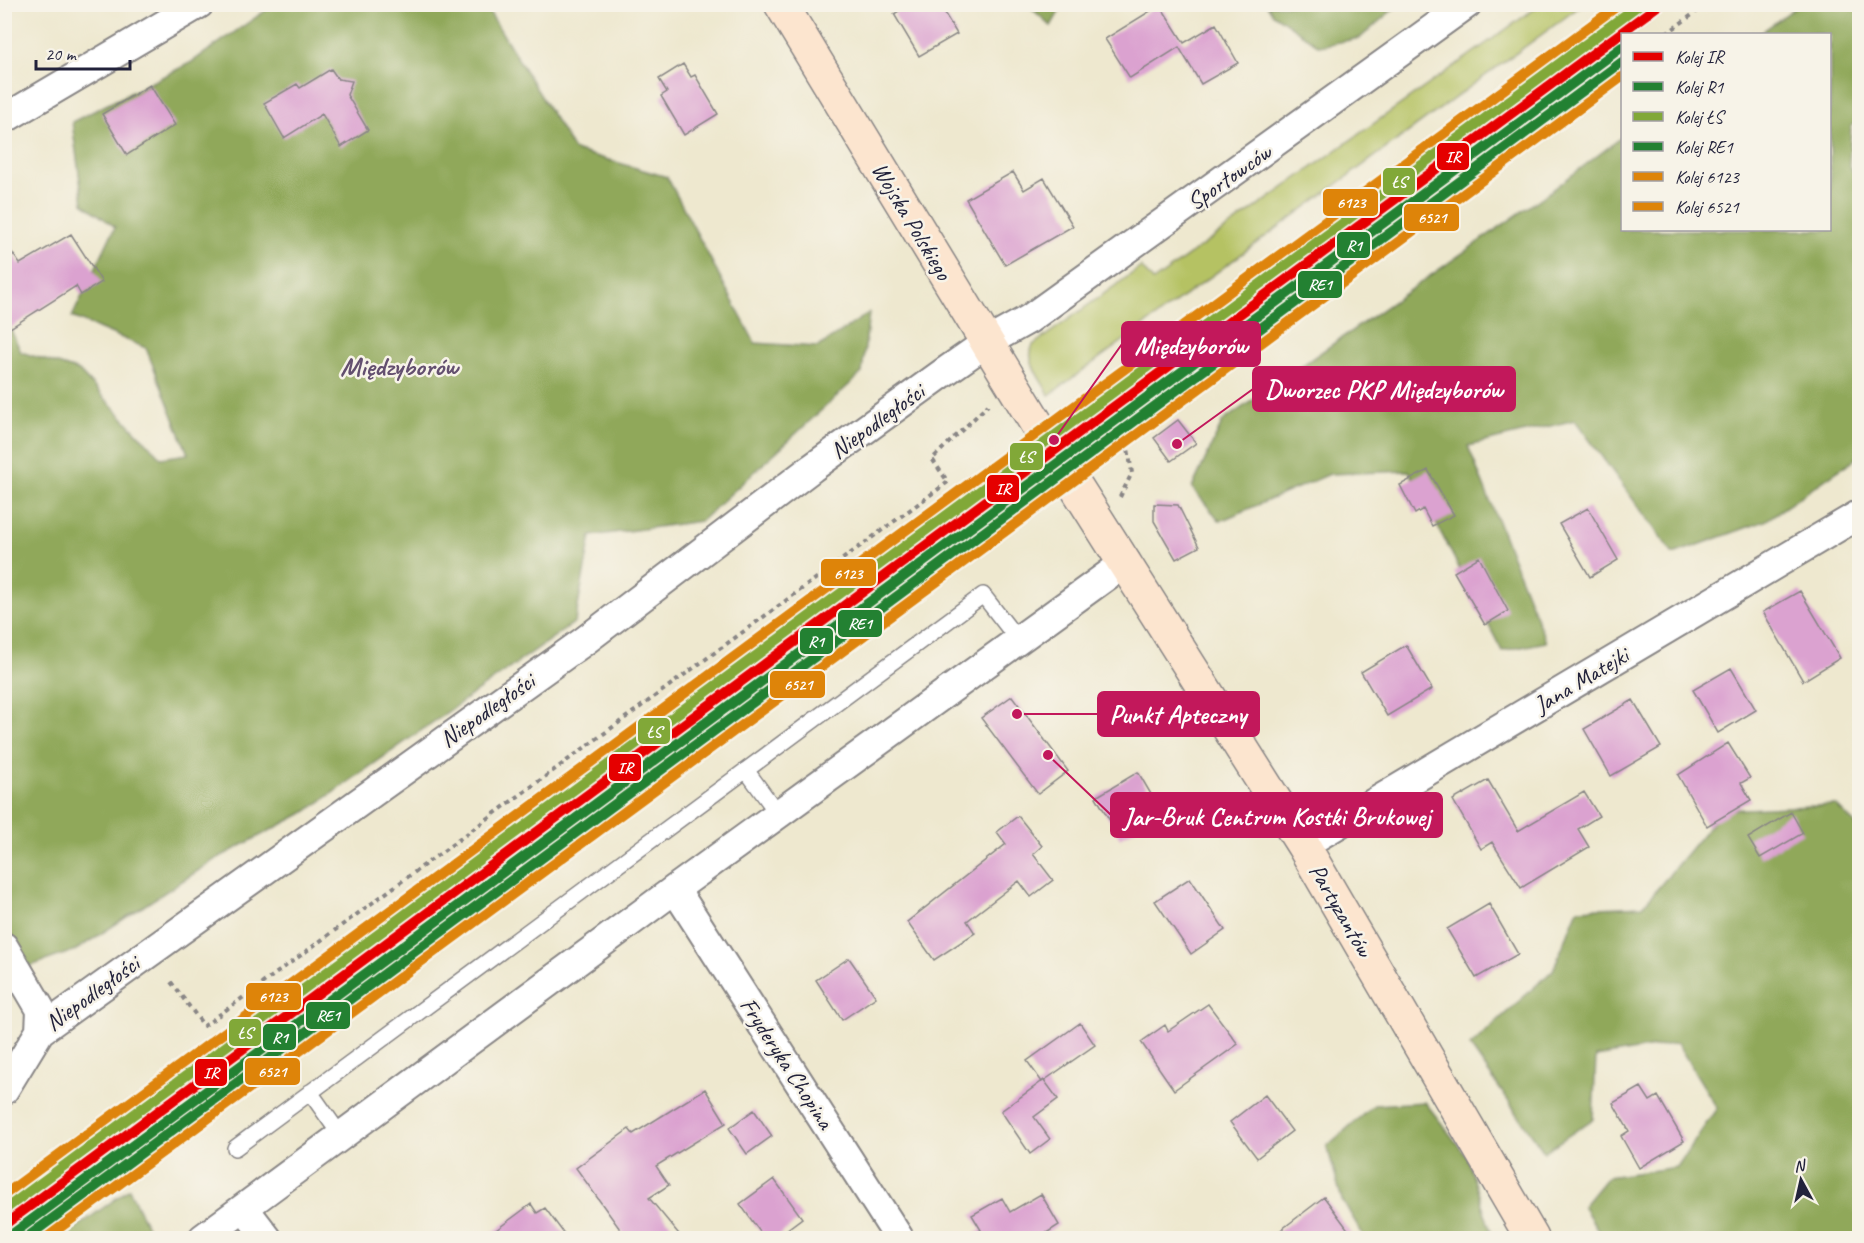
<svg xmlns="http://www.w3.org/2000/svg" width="1864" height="1243" font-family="Caveat,sans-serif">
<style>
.green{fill:#b5c264;stroke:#6c7250;stroke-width:1.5}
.forest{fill:#90a85a;stroke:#59654a;stroke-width:1.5}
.building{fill:#dba2d0}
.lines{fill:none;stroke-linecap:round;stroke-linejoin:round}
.lane-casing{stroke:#888585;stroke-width:18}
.street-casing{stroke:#888585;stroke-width:32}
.secondary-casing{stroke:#888585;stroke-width:36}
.path{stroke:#888585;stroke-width:4;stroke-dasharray:4.5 4.5;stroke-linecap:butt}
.lane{stroke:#fff;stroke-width:15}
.street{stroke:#fff;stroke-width:28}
.secondary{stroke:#fce5cf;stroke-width:33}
.rail-1-casing{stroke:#f7f3e8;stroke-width:15}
.rail-2-casing{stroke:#f7f3e8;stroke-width:15}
.rail-3-casing{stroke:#f7f3e8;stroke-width:15}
.rail-4-casing{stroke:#f7f3e8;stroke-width:15}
.rail-5-casing{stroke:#f7f3e8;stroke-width:15}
.rail-6-casing{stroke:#f7f3e8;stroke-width:15}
.rail-1{stroke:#e50000;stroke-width:10}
.rail-2{stroke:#238132;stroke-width:10}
.rail-3{stroke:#81a838;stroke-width:10}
.rail-4{stroke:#238132;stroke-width:10}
.rail-5{stroke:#de8409;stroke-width:10}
.rail-6{stroke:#de8409;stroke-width:10}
.labels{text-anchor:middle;stroke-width:5;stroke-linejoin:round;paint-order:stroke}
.street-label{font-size:24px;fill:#22223b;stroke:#f7f3e8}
.quarter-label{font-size:27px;font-weight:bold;fill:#634f6f;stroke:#f7f3e8}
.leader{fill:none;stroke:#c2185b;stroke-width:2}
.callout-dot{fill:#c2185b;stroke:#f7f3e8;stroke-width:2}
.callout{fill:#c2185b;stroke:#c2185b;stroke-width:2}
.callout-label{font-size:26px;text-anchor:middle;font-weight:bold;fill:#fff}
.line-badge{stroke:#f7f3e8;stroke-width:2}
.badge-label{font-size:16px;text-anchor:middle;font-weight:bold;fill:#fff}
</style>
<rect width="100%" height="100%" fill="#f7f3e8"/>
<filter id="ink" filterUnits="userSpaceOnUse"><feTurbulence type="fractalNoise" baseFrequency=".0167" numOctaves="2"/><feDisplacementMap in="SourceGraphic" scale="12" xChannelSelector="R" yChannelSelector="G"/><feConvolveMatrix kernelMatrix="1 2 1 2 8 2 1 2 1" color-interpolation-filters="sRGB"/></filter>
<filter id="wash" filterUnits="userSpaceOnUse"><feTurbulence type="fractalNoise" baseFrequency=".008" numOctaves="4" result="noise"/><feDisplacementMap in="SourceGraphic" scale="24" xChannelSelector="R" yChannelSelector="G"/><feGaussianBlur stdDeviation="1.35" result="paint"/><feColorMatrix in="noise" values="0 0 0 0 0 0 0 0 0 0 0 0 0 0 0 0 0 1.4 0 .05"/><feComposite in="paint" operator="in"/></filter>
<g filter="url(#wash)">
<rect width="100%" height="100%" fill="#eee8cf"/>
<path class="green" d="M1540 5H1582L1049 395C1042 380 1024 361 1033 345L1141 267 1153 281Z"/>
<path class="forest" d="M275 4 485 5 574 150 667 177 755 343 818 347 869 313 862 373 701 521 591 536 575 622 307 811 216 859 76 950 5 975 4 315 21 352 79 371 161 458 188 454 146 348 72 317 115 227 83 203 72 122 190 63Z
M1028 5H1063L1051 26Z
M1267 5H1398L1360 38 1319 46 1272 13Z
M1799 5H1859V121L1851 126 1849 166 1860 184 1859 456 1765 521 1673 554 1575 420 1468 446 1546 642 1502 651 1409 471 1330 474 1220 521 1192 488 1223 421 1551 191 1622 137V230H1830V34H1759Z
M1836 805 1859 828V1238H1603L1583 1206 1607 1177 1677 1167 1717 1108 1677 1043 1596 1057 1593 1119 1544 1152 1470 1046 1553 970 1578 909 1643 906 1723 810Z
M1425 1102 1466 1155 1493 1238H1365L1342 1200 1327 1146 1374 1105Z
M129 1189 151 1235 148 1238H62Z"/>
<g id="blocks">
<path class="building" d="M910 4H939L957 34 919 56 894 14Z
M1160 5 1184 43 1216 24 1238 63 1201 84 1179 47 1130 78 1105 39Z
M683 64 691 77 695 75 718 114 684 135 661 96 667 92 659 79Z
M331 69 338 79 352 81 347 95 368 130 341 147 322 114 284 138 264 103 297 84 300 88Z
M150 85 175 125 127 155 102 114Z
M1013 172 1024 190 1044 178 1073 226 1005 265 966 199Z
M71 234 102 282 81 295 76 286 4 332V241L20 264Z
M1178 420 1196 443 1171 461 1154 438Z
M1428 470 1454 515 1432 526 1423 509 1415 514 1400 485Z
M1154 504 1178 505 1199 547 1176 559 1154 521Z
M1588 508 1618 560 1590 577 1559 524Z
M1479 557 1508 611 1485 625 1454 572Z
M1800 591 1840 658 1803 681 1763 612Z
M1406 645 1432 689 1387 716 1361 672Z
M1731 668 1756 710 1718 733 1693 690Z
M1012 696 1068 771 1038 794 981 718Z
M1633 700 1661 747 1611 776 1584 729Z
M1728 743 1750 778 1741 783 1751 800 1707 826 1678 775Z
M1138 772 1162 813 1120 838 1096 797Z
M1488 780 1518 831 1584 792 1599 816 1578 829 1589 847 1521 888 1492 842 1481 849 1453 800Z
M1791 812 1803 833 1760 858 1748 838Z
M1018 816 1042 846 1033 854 1053 880 1031 897 1019 881 967 921 975 933 934 960 907 922 1006 844 997 832Z
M1190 878 1225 930 1191 954 1155 901Z
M1489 904 1518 954 1476 978 1447 929Z
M849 958 876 997 842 1020 816 980Z
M1208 1004 1238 1044 1174 1090 1141 1042 1165 1025 1168 1031Z
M1080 1023 1095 1045 1042 1082 1027 1061Z
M1044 1080 1058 1099 1034 1117 1050 1139 1030 1154 1001 1111Z
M1641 1087 1650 1101 1658 1096 1684 1141 1639 1168 1621 1136 1629 1131 1613 1103Z
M705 1089 726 1123 656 1166 669 1185 649 1198 683 1239H627L576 1168 629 1129 633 1134Z
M1265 1095 1292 1131 1257 1158 1230 1122Z
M754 1110 772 1136 747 1154 729 1128Z
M774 1179 802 1218 774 1239H765L740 1204Z
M1041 1194 1059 1225 1037 1239H967L981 1230 972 1215 1002 1198 1010 1212Z
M1324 1197 1355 1239H1269Z
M531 1204 537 1213 545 1208 568 1239H484Z"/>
</g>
</g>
<g filter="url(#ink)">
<use href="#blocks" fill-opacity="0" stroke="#888585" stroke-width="1.5"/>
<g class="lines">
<defs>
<path id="lane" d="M746 770 778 814
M310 1092 341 1136
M235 1148 983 595 1018 640"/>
<path id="street" d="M4 119 199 4
M1303 845 1860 514
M675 889 899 1238
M4 947 41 1010 40 1031
M4 1090 40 1031 583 642 812 468 943 373 986 343 1029 319 1467 4
M244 1208 267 1238
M203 1238 675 889 1126 562"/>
<path id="secondary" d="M781 4 1044 436 1303 845 1532 1238"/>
</defs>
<use href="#lane" class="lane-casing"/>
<use href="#street" class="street-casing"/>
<use href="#secondary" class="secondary-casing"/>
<path class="path" d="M1666 34 1707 4
M1120 497 1132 473 1125 430 1622 66
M171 982 204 1026 948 482 932 459 988 405"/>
<use href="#lane" class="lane"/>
<use href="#street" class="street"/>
<use href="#secondary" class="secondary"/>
<defs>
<path id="rail-1" d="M4 1225 1660 4"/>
<path id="rail-2" d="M11 1235 1622 47"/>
<path id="rail-3" d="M4 1210 1640 4"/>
<path id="rail-4" d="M26 1238 1622 62"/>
<path id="rail-5" d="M4 1195 1620 4"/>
<path id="rail-6" d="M46 1238 1622 77"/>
</defs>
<use href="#rail-1" class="rail-1-casing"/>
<use href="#rail-2" class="rail-2-casing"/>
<use href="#rail-3" class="rail-3-casing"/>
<use href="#rail-4" class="rail-4-casing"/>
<use href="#rail-5" class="rail-5-casing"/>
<use href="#rail-6" class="rail-6-casing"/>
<use href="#rail-1" class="rail-1"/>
<use href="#rail-2" class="rail-2"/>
<use href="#rail-3" class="rail-3"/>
<use href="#rail-4" class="rail-4"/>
<use href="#rail-5" class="rail-5"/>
<use href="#rail-6" class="rail-6"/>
</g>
</g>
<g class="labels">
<g class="street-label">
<text transform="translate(1229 177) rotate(-35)" y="8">Sportowców</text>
<text transform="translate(912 221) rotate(59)" y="8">Wojska Polskiego</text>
<text transform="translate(877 421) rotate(-36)" y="8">Niepodległości</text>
<text transform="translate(1581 680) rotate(-31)" y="8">Jana Matejki</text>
<text transform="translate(487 710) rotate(-35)" y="8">Niepodległości</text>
<text transform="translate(1341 910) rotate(60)" y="8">Partyzantów</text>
<text transform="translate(92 993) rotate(-36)" y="8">Niepodległości</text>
<text transform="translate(787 1063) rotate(57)" y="8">Fryderyka Chopina</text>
</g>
<g class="quarter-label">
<text x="399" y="375">Międzyborów</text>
</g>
</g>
<path class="leader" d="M1054 440L1122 344M1177 444L1253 389M1017 714L1098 714M1048 755L1111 815"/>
<g class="callout-dot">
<circle cx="1054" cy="440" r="6"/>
<circle cx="1177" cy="444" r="6"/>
<circle cx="1017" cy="714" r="6"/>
<circle cx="1048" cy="755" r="6"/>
</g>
<g class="callout">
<rect x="1122" y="322" width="138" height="44" rx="6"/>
<rect x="1253" y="367" width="262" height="44" rx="6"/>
<rect x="1098" y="692" width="161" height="44" rx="6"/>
<rect x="1111" y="793" width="331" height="44" rx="6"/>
</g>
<g class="callout-label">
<text x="1191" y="354">Międzyborów</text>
<text x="1384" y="398">Dworzec PKP Międzyborów</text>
<text x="1178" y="723">Punkt Apteczny</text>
<text x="1277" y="825">Jar-Bruk Centrum Kostki Brukowej</text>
</g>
<g class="line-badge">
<rect x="1436" y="142" width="34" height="29" rx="6" fill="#e50000"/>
<rect x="1382" y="167" width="34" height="29" rx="6" fill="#81a838"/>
<rect x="1322" y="188" width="57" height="29" rx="6" fill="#de8409"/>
<rect x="1403" y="203" width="57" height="29" rx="6" fill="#de8409"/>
<rect x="1336" y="231" width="35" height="28" rx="6" fill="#238132"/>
<rect x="1297" y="270" width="46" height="29" rx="6" fill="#238132"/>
<rect x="1009" y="442" width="35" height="29" rx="6" fill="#81a838"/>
<rect x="986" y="474" width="34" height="29" rx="6" fill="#e50000"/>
<rect x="820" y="558" width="57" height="29" rx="6" fill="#de8409"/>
<rect x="837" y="609" width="46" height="29" rx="6" fill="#238132"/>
<rect x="799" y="627" width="35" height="28" rx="6" fill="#238132"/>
<rect x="769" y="670" width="57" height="29" rx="6" fill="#de8409"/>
<rect x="637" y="717" width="34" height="28" rx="6" fill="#81a838"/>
<rect x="608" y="753" width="34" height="29" rx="6" fill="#e50000"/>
<rect x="245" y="982" width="57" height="29" rx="6" fill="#de8409"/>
<rect x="305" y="1001" width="46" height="29" rx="6" fill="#238132"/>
<rect x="228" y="1018" width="34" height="29" rx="6" fill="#81a838"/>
<rect x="262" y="1023" width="35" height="28" rx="6" fill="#238132"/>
<rect x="244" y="1057" width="57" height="29" rx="6" fill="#de8409"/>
<rect x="194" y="1058" width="34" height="29" rx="6" fill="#e50000"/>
</g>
<g class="badge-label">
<text x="1453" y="162">IR</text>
<text x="1399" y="187">ŁS</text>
<text x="1351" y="208">6123</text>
<text x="1432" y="223">6521</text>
<text x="1354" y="251">R1</text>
<text x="1320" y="290">RE1</text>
<text x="1026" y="462">ŁS</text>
<text x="1003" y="494">IR</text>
<text x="848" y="579">6123</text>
<text x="860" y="629">RE1</text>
<text x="816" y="647">R1</text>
<text x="798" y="690">6521</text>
<text x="654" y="737">ŁS</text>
<text x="625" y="773">IR</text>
<text x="273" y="1002">6123</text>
<text x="328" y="1021">RE1</text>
<text x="245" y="1038">ŁS</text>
<text x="280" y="1043">R1</text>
<text x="272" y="1077">6521</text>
<text x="211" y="1078">IR</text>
</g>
<rect width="1864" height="1243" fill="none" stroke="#f7f3e8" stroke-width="24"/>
<rect x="1621" y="33" width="210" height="198" fill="#f7f3e8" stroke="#a29fa3" stroke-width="1.5"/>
<rect x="1633" y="52" width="30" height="9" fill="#e50000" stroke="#a29fa3" stroke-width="1.5"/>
<text x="1675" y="63" font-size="18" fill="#22223b">Kolej IR</text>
<rect x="1633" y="82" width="30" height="9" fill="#238132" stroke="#a29fa3" stroke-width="1.5"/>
<text x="1675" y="93" font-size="18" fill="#22223b">Kolej R1</text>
<rect x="1633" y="112" width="30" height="9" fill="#81a838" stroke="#a29fa3" stroke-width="1.5"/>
<text x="1675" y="123" font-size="18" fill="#22223b">Kolej ŁS</text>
<rect x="1633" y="142" width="30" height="9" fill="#238132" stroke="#a29fa3" stroke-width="1.5"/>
<text x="1675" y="153" font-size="18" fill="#22223b">Kolej RE1</text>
<rect x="1633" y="172" width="30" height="9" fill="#de8409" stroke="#a29fa3" stroke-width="1.5"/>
<text x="1675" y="183" font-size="18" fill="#22223b">Kolej 6123</text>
<rect x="1633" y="202" width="30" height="9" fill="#de8409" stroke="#a29fa3" stroke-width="1.5"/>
<text x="1675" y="213" font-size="18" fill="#22223b">Kolej 6521</text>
<g transform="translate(1801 1180) rotate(352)" stroke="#f7f3e8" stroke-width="4.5" paint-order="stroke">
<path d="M0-4.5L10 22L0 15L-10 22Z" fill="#22223b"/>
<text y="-9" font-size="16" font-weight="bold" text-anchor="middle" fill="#22223b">N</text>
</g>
<path d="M36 60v9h94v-9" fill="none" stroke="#22223b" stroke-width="3"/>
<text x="45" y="60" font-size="18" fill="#22223b" stroke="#f7f3e8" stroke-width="4.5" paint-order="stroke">20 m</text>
</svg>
